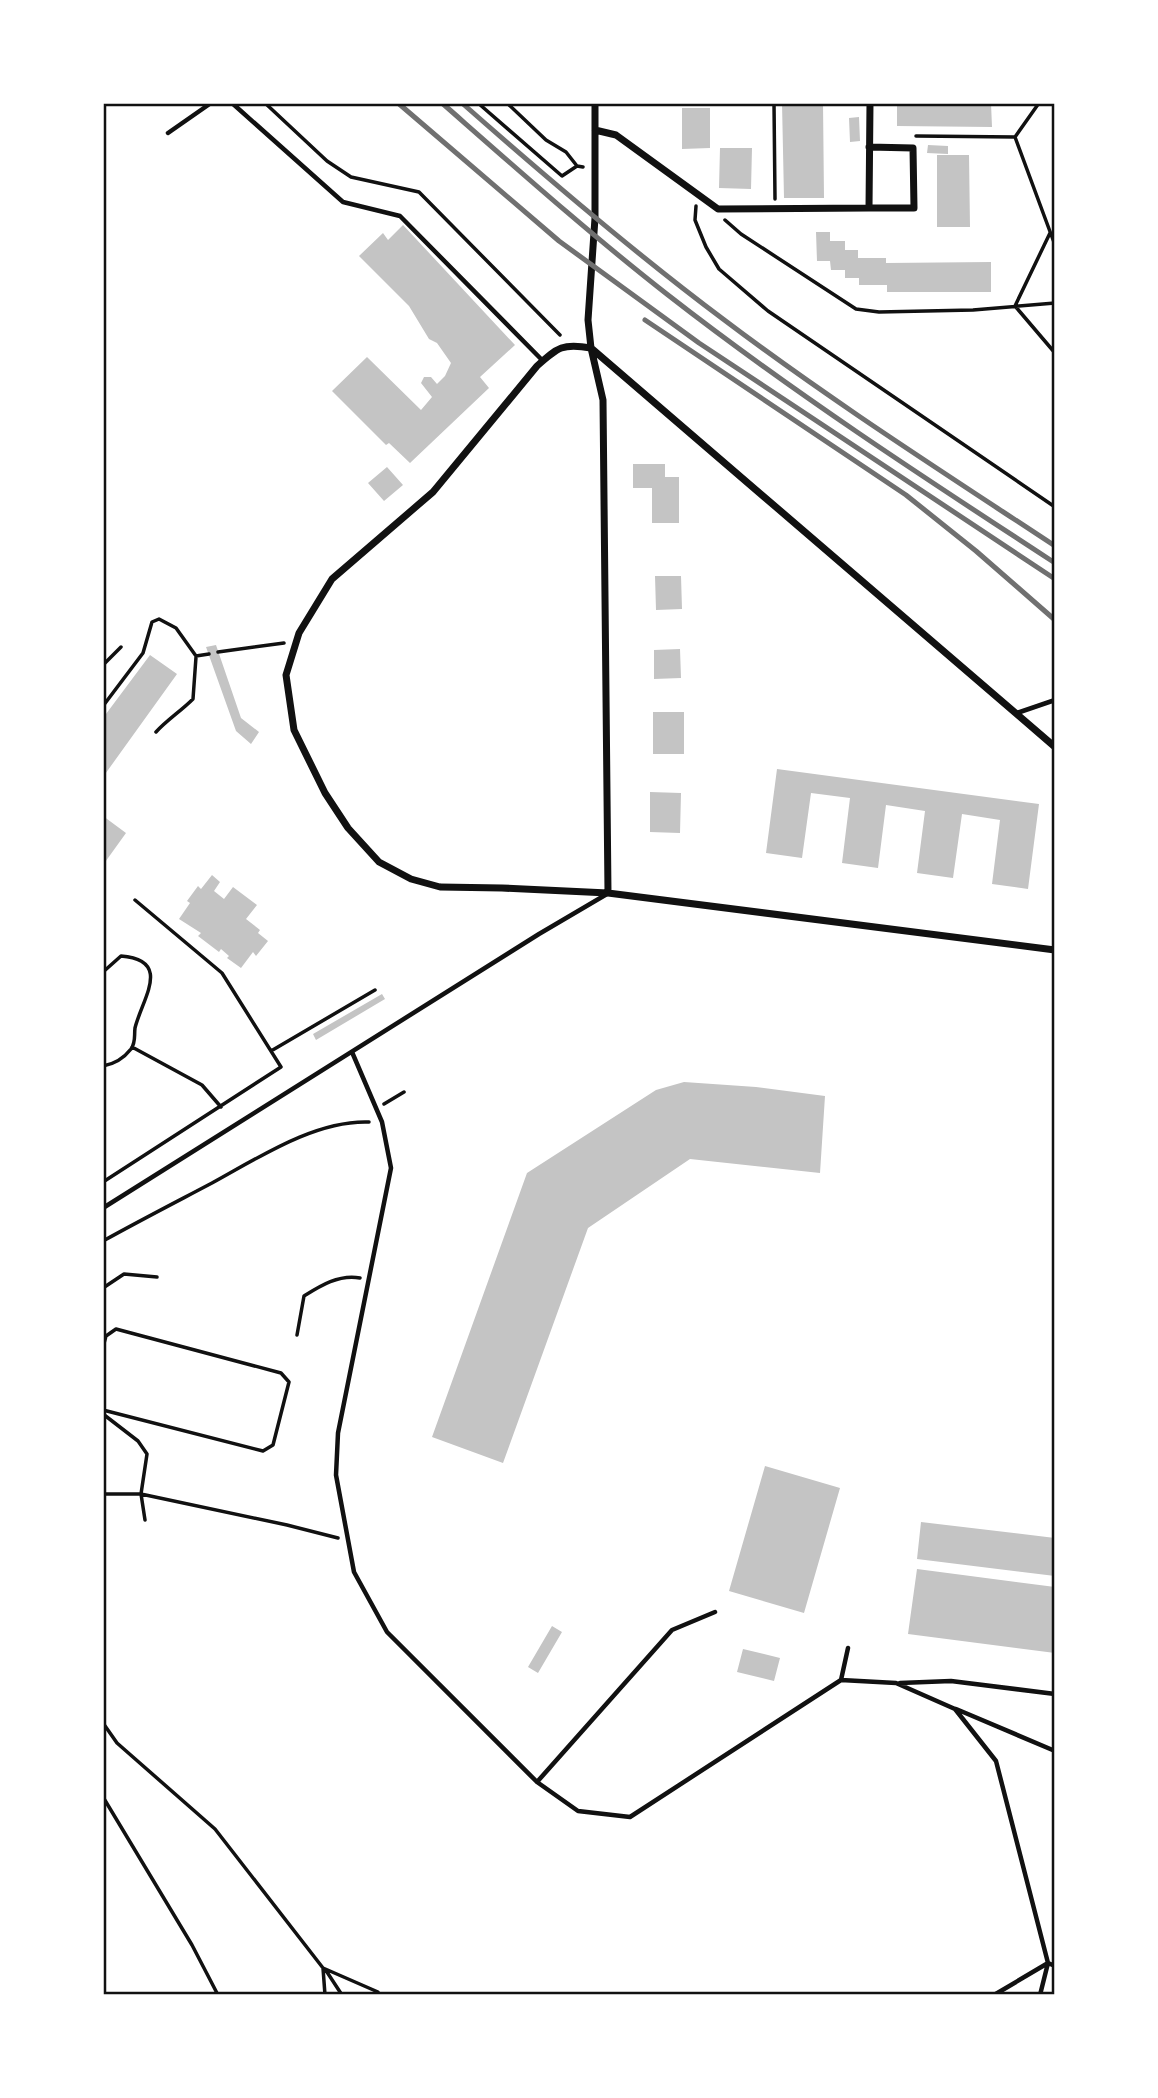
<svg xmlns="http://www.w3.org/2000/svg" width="1158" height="2098" font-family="Lato,sans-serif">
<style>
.building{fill:#c4c4c4}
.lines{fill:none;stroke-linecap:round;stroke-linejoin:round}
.path{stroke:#111;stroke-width:3.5}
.service{stroke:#111;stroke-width:4.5}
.minor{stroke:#111;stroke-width:7}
.rail{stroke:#707070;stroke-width:5}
.neatline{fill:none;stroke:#111;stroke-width:2.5}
</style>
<rect width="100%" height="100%" fill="#fff"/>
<path class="building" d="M782 103H823L824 198H784Z
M897 103H991L992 127 897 126Z
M682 108H710V148L682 149Z
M859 117 860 141 850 142 849 118Z
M928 145 948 146V154L927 153Z
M720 148H752L751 189 719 188Z
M937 155H969L970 227H937Z
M403 225 515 345 480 377 489 388 410 463 389 443 386 445 332 391 367 357 421 410 432 397 421 383 424 377H431L437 384 445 376 451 363 437 343 429 339 409 306 359 256 383 233 388 240Z
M816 232H830V241H845V250H858V258H886V263L991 262V292H887V285H859V278H845V270H831L830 261H817Z
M633 464H665V477H679V523H652V488H633Z
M387 467 403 485 384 501 368 483Z
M655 576H681L682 609 656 610Z
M216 645 241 718 259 732 251 744 236 731 206 647Z
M680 649 681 678 654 679V650Z
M150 655 177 674 103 777V718Z
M653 712H684V754H653Z
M777 769 1039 804 1028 889 992 884 1000 820 962 814 953 878 917 873 925 811 886 805 878 868 842 863 850 798 811 793 802 858 766 853Z
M650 792 681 793 680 833 650 832Z
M103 816 126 833 103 865Z
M212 875 220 882 214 891 224 899 233 887 257 905 246 919 260 930 258 933 268 941 256 956 253 952 241 968 227 958 229 956 221 949 219 952 198 936 201 933 179 919 190 903 187 901 198 886 201 889Z
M382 994 385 999 316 1040 313 1034Z
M684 1082 756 1087 825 1096 820 1173 690 1159 588 1228 503 1463 432 1437 527 1173 656 1090Z
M765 1466 840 1488 804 1613 729 1591Z
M921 1522 1055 1538V1576L917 1559Z
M917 1569 1055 1587V1653L908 1634Z
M552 1626 562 1632 538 1673 528 1667Z
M743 1649 780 1658 774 1681 737 1672Z"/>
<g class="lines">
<path class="path" d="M265 103 327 161 351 177 419 192 560 335
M478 103 562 176 577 166 583 167
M507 103 546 140 566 152 577 166
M774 103 775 199
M1039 103 1015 137 1055 245
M916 136 1015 137
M696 206 695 220 706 247 719 269 768 311 1055 507
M725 220 741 234 856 309 879 312 973 310 1055 303
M1015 306 1050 233
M1015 306 1055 353
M218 652 284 643
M103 665 121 647
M103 706 143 653 152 622 159 619 176 628 196 656 209 654
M156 732C167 720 181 711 193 699L196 657
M103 972 121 956C173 960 142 999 135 1028 134 1036 136 1042 131 1049 124 1058 114 1064 103 1066
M132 1047 202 1085 221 1107
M271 1051 375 990
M384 1104 404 1092
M103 1182 281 1067 222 973 135 900
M103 1241C139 1221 176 1202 212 1183 258 1158 315 1120 369 1122
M103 1288 124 1274 157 1277
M297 1335 304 1296C320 1286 339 1274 360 1278
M103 1347 106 1336 116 1329 281 1373 289 1382 273 1445 263 1451 103 1410
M103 1414 138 1441 147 1454 141 1494 145 1520
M103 1494H141L287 1525 338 1538
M103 1723 117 1743 215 1829 323 1968 325 1995
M103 1797 192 1945 218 1995
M323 1968 378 1992 379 1995
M325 1969 342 1995"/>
<path class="service" d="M232 103 343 202 400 216 543 361
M168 133 211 103
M1017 713 1055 700
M352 1052 382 1122 391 1168 338 1433 336 1475 354 1572 387 1632 537 1782 578 1811 630 1817 841 1680 896 1683 955 1709 996 1761 1048 1963 994 1995
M103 1208 539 934 607 894
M841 1680 848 1648
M900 1683 951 1681 1055 1694
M956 1709 1055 1751
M537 1782 672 1630 715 1612
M1040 1995 1048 1963 1055 1966"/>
<path class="minor" d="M595 103V218L588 320 591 348 603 400 608 893
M595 130 616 135 718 209 869 208 870 103
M869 208H914L913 148 869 147
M591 348C563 343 558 347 537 366L433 492 332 579 299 633 286 675 294 730 325 793 348 828 379 862 411 879 440 887 502 888 608 893 1055 950
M591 348 1055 747"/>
<path class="rail" d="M398 103 559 241 699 343 1055 579
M442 103C516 168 590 234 668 295 791 391 923 477 1055 563
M462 103C547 178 632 251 723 319 830 400 943 472 1055 546
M645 320 906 495 976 551 1055 620"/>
</g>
<rect width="1158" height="2098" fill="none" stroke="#ffffff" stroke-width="210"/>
<rect x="105" y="105" width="948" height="1888" class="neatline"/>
</svg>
